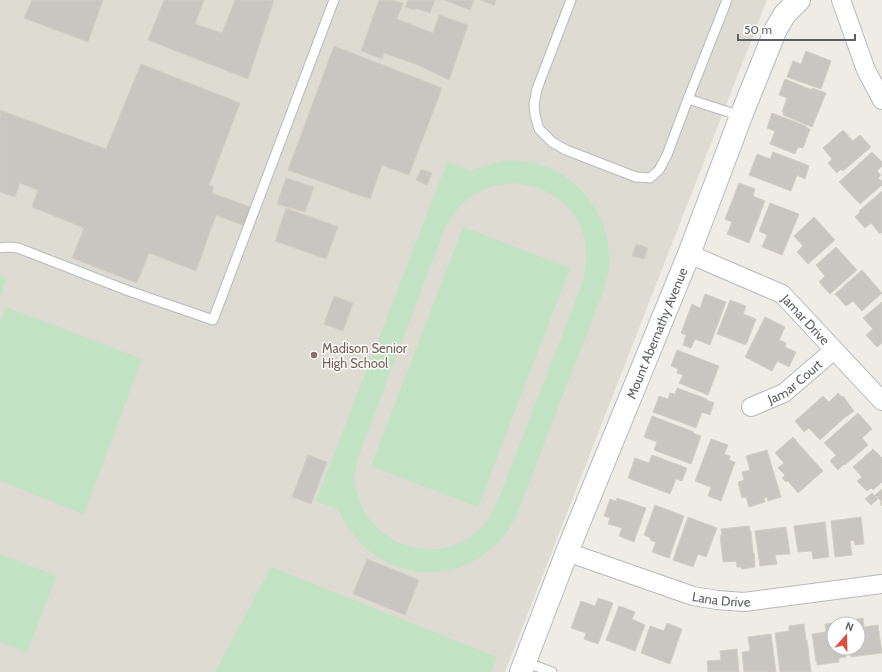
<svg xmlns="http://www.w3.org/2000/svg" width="882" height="672" font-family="Cabin,sans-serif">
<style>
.education{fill:#dddbd2}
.green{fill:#c2e3c4;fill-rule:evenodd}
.building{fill:#c9c6c1;stroke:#d2cec3}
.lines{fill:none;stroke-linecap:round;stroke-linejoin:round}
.service-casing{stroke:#b6b9bd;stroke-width:11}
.minor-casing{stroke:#b6b9bd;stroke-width:20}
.tertiary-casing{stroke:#b6b9bd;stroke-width:24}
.service{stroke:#fff;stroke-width:9}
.minor{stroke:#fff;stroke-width:18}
.tertiary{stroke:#fff;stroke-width:22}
.education-dot{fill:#8d6e63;stroke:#fff;stroke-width:1.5}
.labels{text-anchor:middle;stroke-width:3;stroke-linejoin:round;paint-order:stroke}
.street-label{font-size:13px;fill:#5c5f64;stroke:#fff}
.education-label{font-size:13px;fill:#785e54;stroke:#fff;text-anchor:start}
</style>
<rect width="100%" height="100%" fill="#eeece4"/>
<path class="education" d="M0 0H767L505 672H0Z"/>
<path class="green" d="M504 161C514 161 524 161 534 163 579 174 611 216 609 262 609 272 606 282 603 292L518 511C512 525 504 538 492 548 439 594 363 571 338 508L337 509 316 501 447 162 468 170 467 173C479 167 491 164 504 161ZM517 183C526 185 534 186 541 189 581 206 594 244 582 284L497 503C492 513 487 523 479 530 435 571 363 543 355 484 354 476 356 468 357 460L444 230C460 198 482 184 517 183Z
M463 227 570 268 478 507 371 466Z
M0 276 7 278 0 298Z
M6 307 142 359 84 514 0 481V323Z
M0 554 56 576 27 652 0 642Z
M271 567 497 657 491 672H215Z"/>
<path class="building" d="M32 0H103L88 42 24 18Z
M164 0H204L195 24 222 33 235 0H274L248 79 148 40Z
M379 0H393L403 3 397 19 433 33 439 15 468 25 449 80 418 65 384 53 382 59 361 51Z
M408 0H435L430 13 415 8V10L405 7Z
M444 0H474L470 10Z
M480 0H496L494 5Z
M334 46 442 88 409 175 382 165 370 199 288 170Z
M806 51 831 61 821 89 787 77 793 61 801 64Z
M141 64 240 103 209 185 214 187 212 193 253 208 245 226 216 215 196 271 149 253 137 283 72 258 84 228 32 207 38 190 20 183 15 197 0 192V110L106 149Z
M785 79 812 90V88L826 93 812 127 783 115 784 112H782L787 98 779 95Z
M772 113 806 126V127L810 129 803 148 798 147 795 154 770 144 775 131 767 128Z
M843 130 853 141 860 135 871 147 843 171 841 169 837 173 828 163 832 159 823 148Z
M773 152 802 163 809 166 805 179 797 175 791 191 749 175 757 154 770 159Z
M872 152 882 162V166L877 171 881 175 878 178 882 181V185L860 204 839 182Z
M421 169 432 173 427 185 416 180Z
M286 178 314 187 305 212 277 204Z
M739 183 755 189 753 196 765 201 749 243 727 234 732 222 725 219Z
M882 191V232L880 234 871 223 865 228 855 217 860 212 859 211Z
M770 203 799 214 782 255 762 247 767 235 759 231Z
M286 208 338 227 326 259 275 241Z
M814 217 835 240 808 264 797 252 803 246 794 236Z
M636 244 648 248 644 259 632 256Z
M836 247 857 270 830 294 819 282 825 276 816 265Z
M862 270 882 293 862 311 853 301 846 306 835 294Z
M705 294 726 302 710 345 695 339 691 348 683 345 686 335 681 333 692 304 700 308Z
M334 296 353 303 343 331 324 324Z
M730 300 746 306 743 314 756 319 746 345 717 334Z
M882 302V343L877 347 866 335 873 329 863 318Z
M765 317 785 327 779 340 786 343 785 347 796 352 789 367 777 361 772 371 745 357Z
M677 350 719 366 708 395 679 383 683 375 677 373 678 369 671 366Z
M677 388 707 399 706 400 714 403 710 415 702 412 696 428 653 412 659 396 668 399 670 393 675 394Z
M838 393 842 397 843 396 854 411 843 419 820 440 809 428 804 432 795 421 823 396 829 402Z
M858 413 872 429 862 438 868 445 845 465 844 464 838 470 830 461 836 455 824 443Z
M652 416 694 432 693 433 701 436 691 464 654 450 657 442 644 437Z
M793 437 796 440V441L823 471 798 493 788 481 786 482 782 478 785 475 778 468 784 463 775 453Z
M711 439 728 445 724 454 730 456 729 460 735 462 721 501 708 496 711 487 695 481Z
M873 449 882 458V482L873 490 871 488 867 491 857 481 862 477 853 467Z
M767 450 781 497 768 501 767 497 764 498 765 502 749 507 746 497 742 498 738 482 744 480 742 472 750 470 746 456Z
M308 455 327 462 311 504 292 497Z
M652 455 687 468 682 481 676 479 670 494 628 478 635 458 649 463Z
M882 489V506L880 503 882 502 875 495Z
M872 493 878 499 871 505 865 499Z
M617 498 646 508 634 542 619 536 622 528 608 524 610 518 604 516 610 499 616 501Z
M655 505 684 516 669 558 652 552 656 542 650 540 651 538 644 535Z
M688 517 717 528 706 557 698 554 693 567 673 560Z
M861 517 864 544 855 545 854 540 850 541 852 555 835 557 831 521Z
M825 522 829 557 813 559 812 551 798 552 794 526Z
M749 526 750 531H751L753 553H754L755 567 742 569 741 567H737L736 561 723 562 720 535H722L721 529Z
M786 527 790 554 775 555 777 564 760 566 755 531Z
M367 559 419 580 405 615 353 594Z
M598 598 613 603 598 644 584 639 586 633 571 628 581 601 595 606Z
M619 606 635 612 632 619 645 625 635 651 606 640Z
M863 618 864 627 878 625 882 653 851 657 850 648H858V624H846V621Z
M841 622 842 624H834V648H845L846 657 839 658V662L817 665V661L816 662 812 634 826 632 825 624Z
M667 623 682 629 670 664 641 653 650 626 664 631Z
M804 624 806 640H807L811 672H780L775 633 789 631V626Z
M771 634 776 672H744L742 652 750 651 748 637Z
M737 649 739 672H708L707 661 721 660 720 651Z"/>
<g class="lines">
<defs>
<path id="service" d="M571 0 537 89 534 104 535 115 539 129 552 142 566 150 636 177 650 178 659 170 667 155 688 99 727 0
M688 99 741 116
M0 248 8 247 18 248 129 291 213 320 334 0
M525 662 552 672"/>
<g id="minor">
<path d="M841 0 866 70 882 100"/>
<path id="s1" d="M689 254 782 294 882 401"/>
<path id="s2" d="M751 407 784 393 834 350"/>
<path id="s3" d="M567 552 693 596 717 600 744 602 882 584"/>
</g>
<g id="tertiary">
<path id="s4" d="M521 672 567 552 689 254 741 116 776 29 785 14 799 0"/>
</g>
</defs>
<use href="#service" class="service-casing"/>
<use href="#minor" class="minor-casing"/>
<use href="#tertiary" class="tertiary-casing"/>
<use href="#service" class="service"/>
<use href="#minor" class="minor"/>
<use href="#tertiary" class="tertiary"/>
</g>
<circle class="education-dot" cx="314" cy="355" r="4"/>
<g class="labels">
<g class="street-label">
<text dy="5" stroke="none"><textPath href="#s1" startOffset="136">Jamar Drive</textPath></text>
<text dy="5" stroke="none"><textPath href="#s4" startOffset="365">Mount Abernathy Avenue</textPath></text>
<text dy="5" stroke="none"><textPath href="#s2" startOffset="51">Jamar Court</textPath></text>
<text dy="5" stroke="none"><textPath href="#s3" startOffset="162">Lana Drive</textPath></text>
</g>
<g class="education-label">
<text x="322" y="353">Madison Senior<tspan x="322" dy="15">High School</tspan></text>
</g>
</g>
<g transform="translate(846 636) rotate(20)"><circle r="19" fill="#ffffff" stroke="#bebfc1"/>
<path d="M0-3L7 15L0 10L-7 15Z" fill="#dd4e3b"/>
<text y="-6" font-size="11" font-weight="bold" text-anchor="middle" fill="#5c5f64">N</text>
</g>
<path d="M738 34v6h117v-6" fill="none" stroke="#5c5f64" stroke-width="2"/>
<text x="744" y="34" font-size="12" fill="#5c5f64" stroke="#ffffff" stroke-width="3" paint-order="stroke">50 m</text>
</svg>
